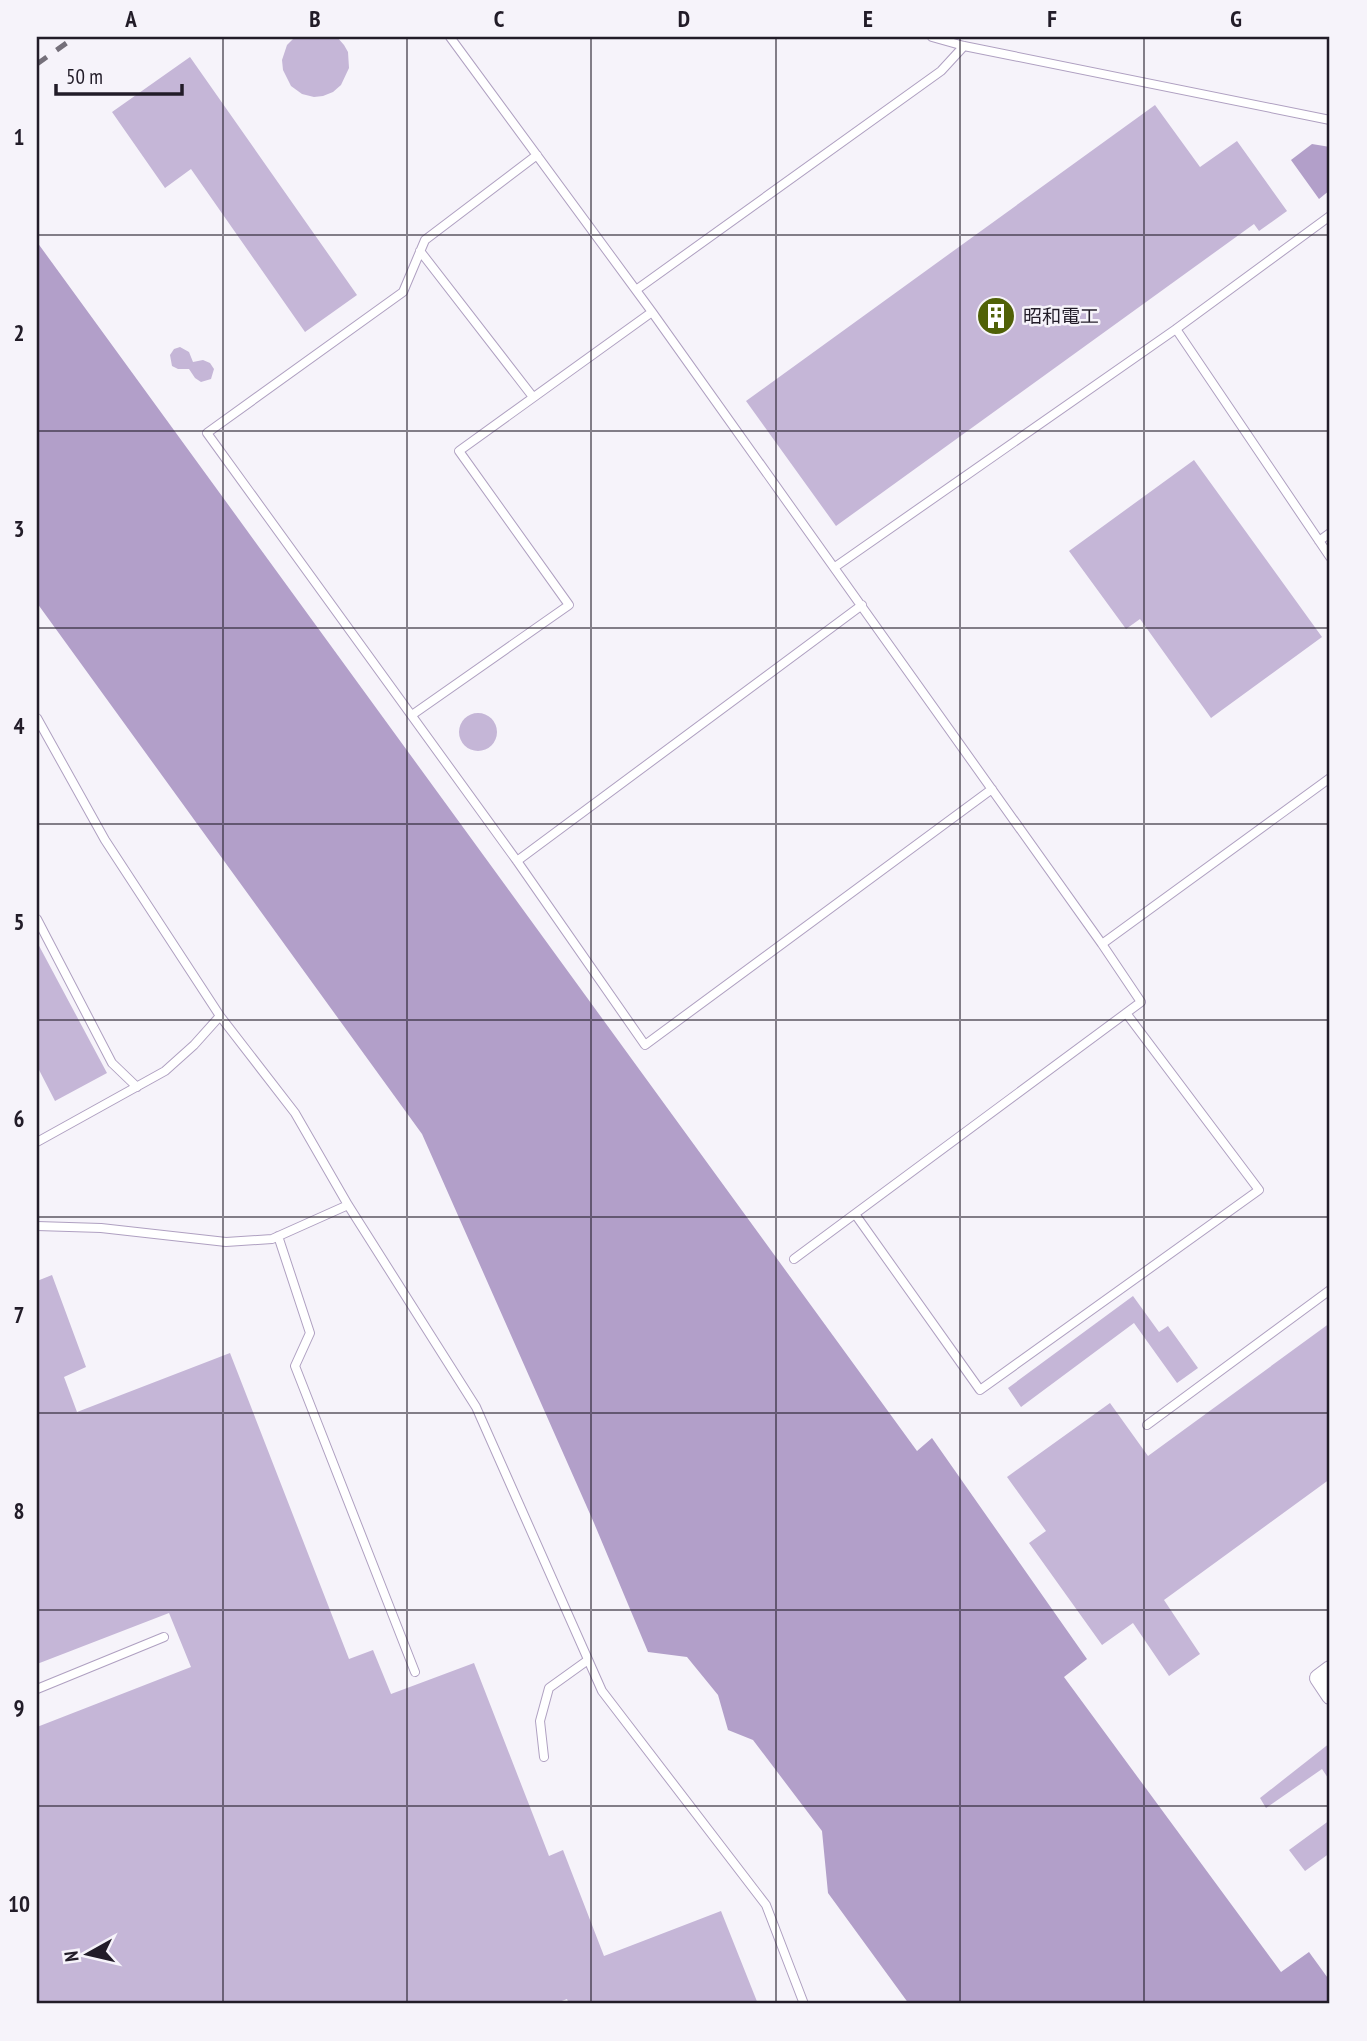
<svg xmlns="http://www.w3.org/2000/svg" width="1367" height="2041" font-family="'PT Sans Narrow','Noto Sans JP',sans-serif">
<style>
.water{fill:#b29fc9}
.building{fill:#c5b6d7}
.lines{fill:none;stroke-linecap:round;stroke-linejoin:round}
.lane-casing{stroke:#afa0c1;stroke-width:10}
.street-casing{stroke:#afa0c1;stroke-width:18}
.lane{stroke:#fff;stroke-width:8}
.street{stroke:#fff;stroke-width:16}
.rail{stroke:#75707a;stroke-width:5;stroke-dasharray:12 12;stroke-linecap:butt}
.grid{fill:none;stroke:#221c28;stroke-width:2;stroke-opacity:0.55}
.labels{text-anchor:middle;stroke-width:5;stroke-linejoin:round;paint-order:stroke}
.poi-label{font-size:19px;fill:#221c28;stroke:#f6f3fa;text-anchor:start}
.neatline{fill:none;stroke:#221c28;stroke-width:2.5}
.grid-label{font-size:23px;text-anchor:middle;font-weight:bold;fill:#221c28}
</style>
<rect width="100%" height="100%" fill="#f6f3fa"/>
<path class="water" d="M1312 144 1330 147V190L1319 199 1291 160Z
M37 242 917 1451 932 1438 1087 1659 1064 1677 1281 1972 1309 1952 1330 1981V2004H909L828 1893 822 1831 753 1740 728 1730 718 1695 687 1657 648 1652 594 1523 422 1134 37 603Z"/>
<path class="building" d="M295 37H337L344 45 348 52 349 68 341 85 333 92 323 96 314 97 302 94 291 86 283 70 282 60 287 45Z
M190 57 357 295 305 332 191 169 165 188 112 112Z
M1155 105 1200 167 1237 141 1287 211 1259 231 1254 224 836 526 746 401Z
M180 347 189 352 193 362 203 360 210 363 214 369 211 379 201 382 195 378 189 369H178L172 366 170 355 174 349Z
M1194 460 1322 637 1211 718 1140 619 1126 629 1069 551Z
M459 732a19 19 0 1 1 38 0a19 19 0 1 1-38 0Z
M37 942 107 1073 55 1101 37 1066Z
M52 1275 86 1367 64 1377 77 1412 230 1353 349 1659 373 1650 391 1694 474 1663 549 1856 563 1850 604 1956 721 1911 758 2004H569L567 1999 554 2004H37V1727L191 1667 169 1613 37 1664V1281Z
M1133 1296 1159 1332 1168 1326 1198 1368 1177 1383 1134 1323 1021 1407 1008 1388Z
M1330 1323V1479L1164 1600 1200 1654 1169 1676 1133 1623 1102 1645 1029 1543 1046 1531 1007 1477 1110 1403 1148 1456Z
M1330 1743V1781L1322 1769 1266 1808 1260 1798Z
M1330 1820V1853L1305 1871 1289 1850Z"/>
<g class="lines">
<defs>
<path id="lane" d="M450 37 652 312 1102 944 1141 1002 794 1259
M932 37 964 46 1330 120
M537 155 425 240 403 292 207 433 517 861 645 1045 992 789
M420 251 533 397
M636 290 941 71 964 46
M1176 329 1330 557
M1319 541 1330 533
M835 567 1176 329 1330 216
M412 715 569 605 459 451 652 312
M37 718 105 840 220 1016 194 1045 165 1071 37 1142
M517 861 862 605
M37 919 112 1063 137 1087
M1102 944 1330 778
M220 1016 295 1113 348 1205 476 1407 602 1691 766 1905 804 2004
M855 1214 980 1390 1259 1190 1126 1013
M37 1226 101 1228 226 1242 272 1239 348 1205
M278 1236 310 1333 295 1366 415 1672
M1147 1425 1330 1290
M37 1689 164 1637
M544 1757 540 1721 549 1688 588 1660"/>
<path id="street" d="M1330 1669 1318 1678 1330 1696"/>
</defs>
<use href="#lane" class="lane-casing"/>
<use href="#street" class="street-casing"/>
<use href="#lane" class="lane"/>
<use href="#street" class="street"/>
<path class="rail" d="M37 64 75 37"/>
</g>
<path class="grid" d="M223 37V2004M407 37V2004M591 37V2004M776 37V2004M960 37V2004M1144 37V2004M37 235H1330M37 431H1330M37 628H1330M37 824H1330M37 1020H1330M37 1217H1330M37 1413H1330M37 1610H1330M37 1806H1330"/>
<defs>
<symbol id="building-disc" viewBox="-11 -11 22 22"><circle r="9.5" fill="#506107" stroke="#f6f3fa"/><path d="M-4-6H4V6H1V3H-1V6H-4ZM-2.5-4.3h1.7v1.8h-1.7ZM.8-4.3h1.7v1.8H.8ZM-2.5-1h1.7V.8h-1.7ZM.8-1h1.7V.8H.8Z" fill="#fff"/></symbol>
</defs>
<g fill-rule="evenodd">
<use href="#building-disc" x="974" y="294" width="44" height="44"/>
</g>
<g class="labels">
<g class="poi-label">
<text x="1023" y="323">昭和電工</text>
</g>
</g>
<rect width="1367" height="2041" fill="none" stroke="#f6f3fa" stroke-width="77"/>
<g transform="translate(88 1954) rotate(262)" stroke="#f6f3fa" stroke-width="5" paint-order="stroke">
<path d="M0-5L12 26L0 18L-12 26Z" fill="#221c28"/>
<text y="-10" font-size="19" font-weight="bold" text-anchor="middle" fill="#221c28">N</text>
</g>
<path d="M56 84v10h126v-10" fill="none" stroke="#221c28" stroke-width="3.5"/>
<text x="66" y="84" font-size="21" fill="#221c28" stroke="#f6f3fa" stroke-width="5" paint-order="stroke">50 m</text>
<rect x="38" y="38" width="1290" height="1964" class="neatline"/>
<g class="grid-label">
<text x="131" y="27">A</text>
<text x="315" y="27">B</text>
<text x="499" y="27">C</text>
<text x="684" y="27">D</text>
<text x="868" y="27">E</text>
<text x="1052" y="27">F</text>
<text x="1236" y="27">G</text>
<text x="19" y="145">1</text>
<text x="19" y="341">2</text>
<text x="19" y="537">3</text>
<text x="19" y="734">4</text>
<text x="19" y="930">5</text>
<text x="19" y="1127">6</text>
<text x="19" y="1323">7</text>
<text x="19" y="1519">8</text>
<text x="19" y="1716">9</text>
<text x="19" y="1912">10</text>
</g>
</svg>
